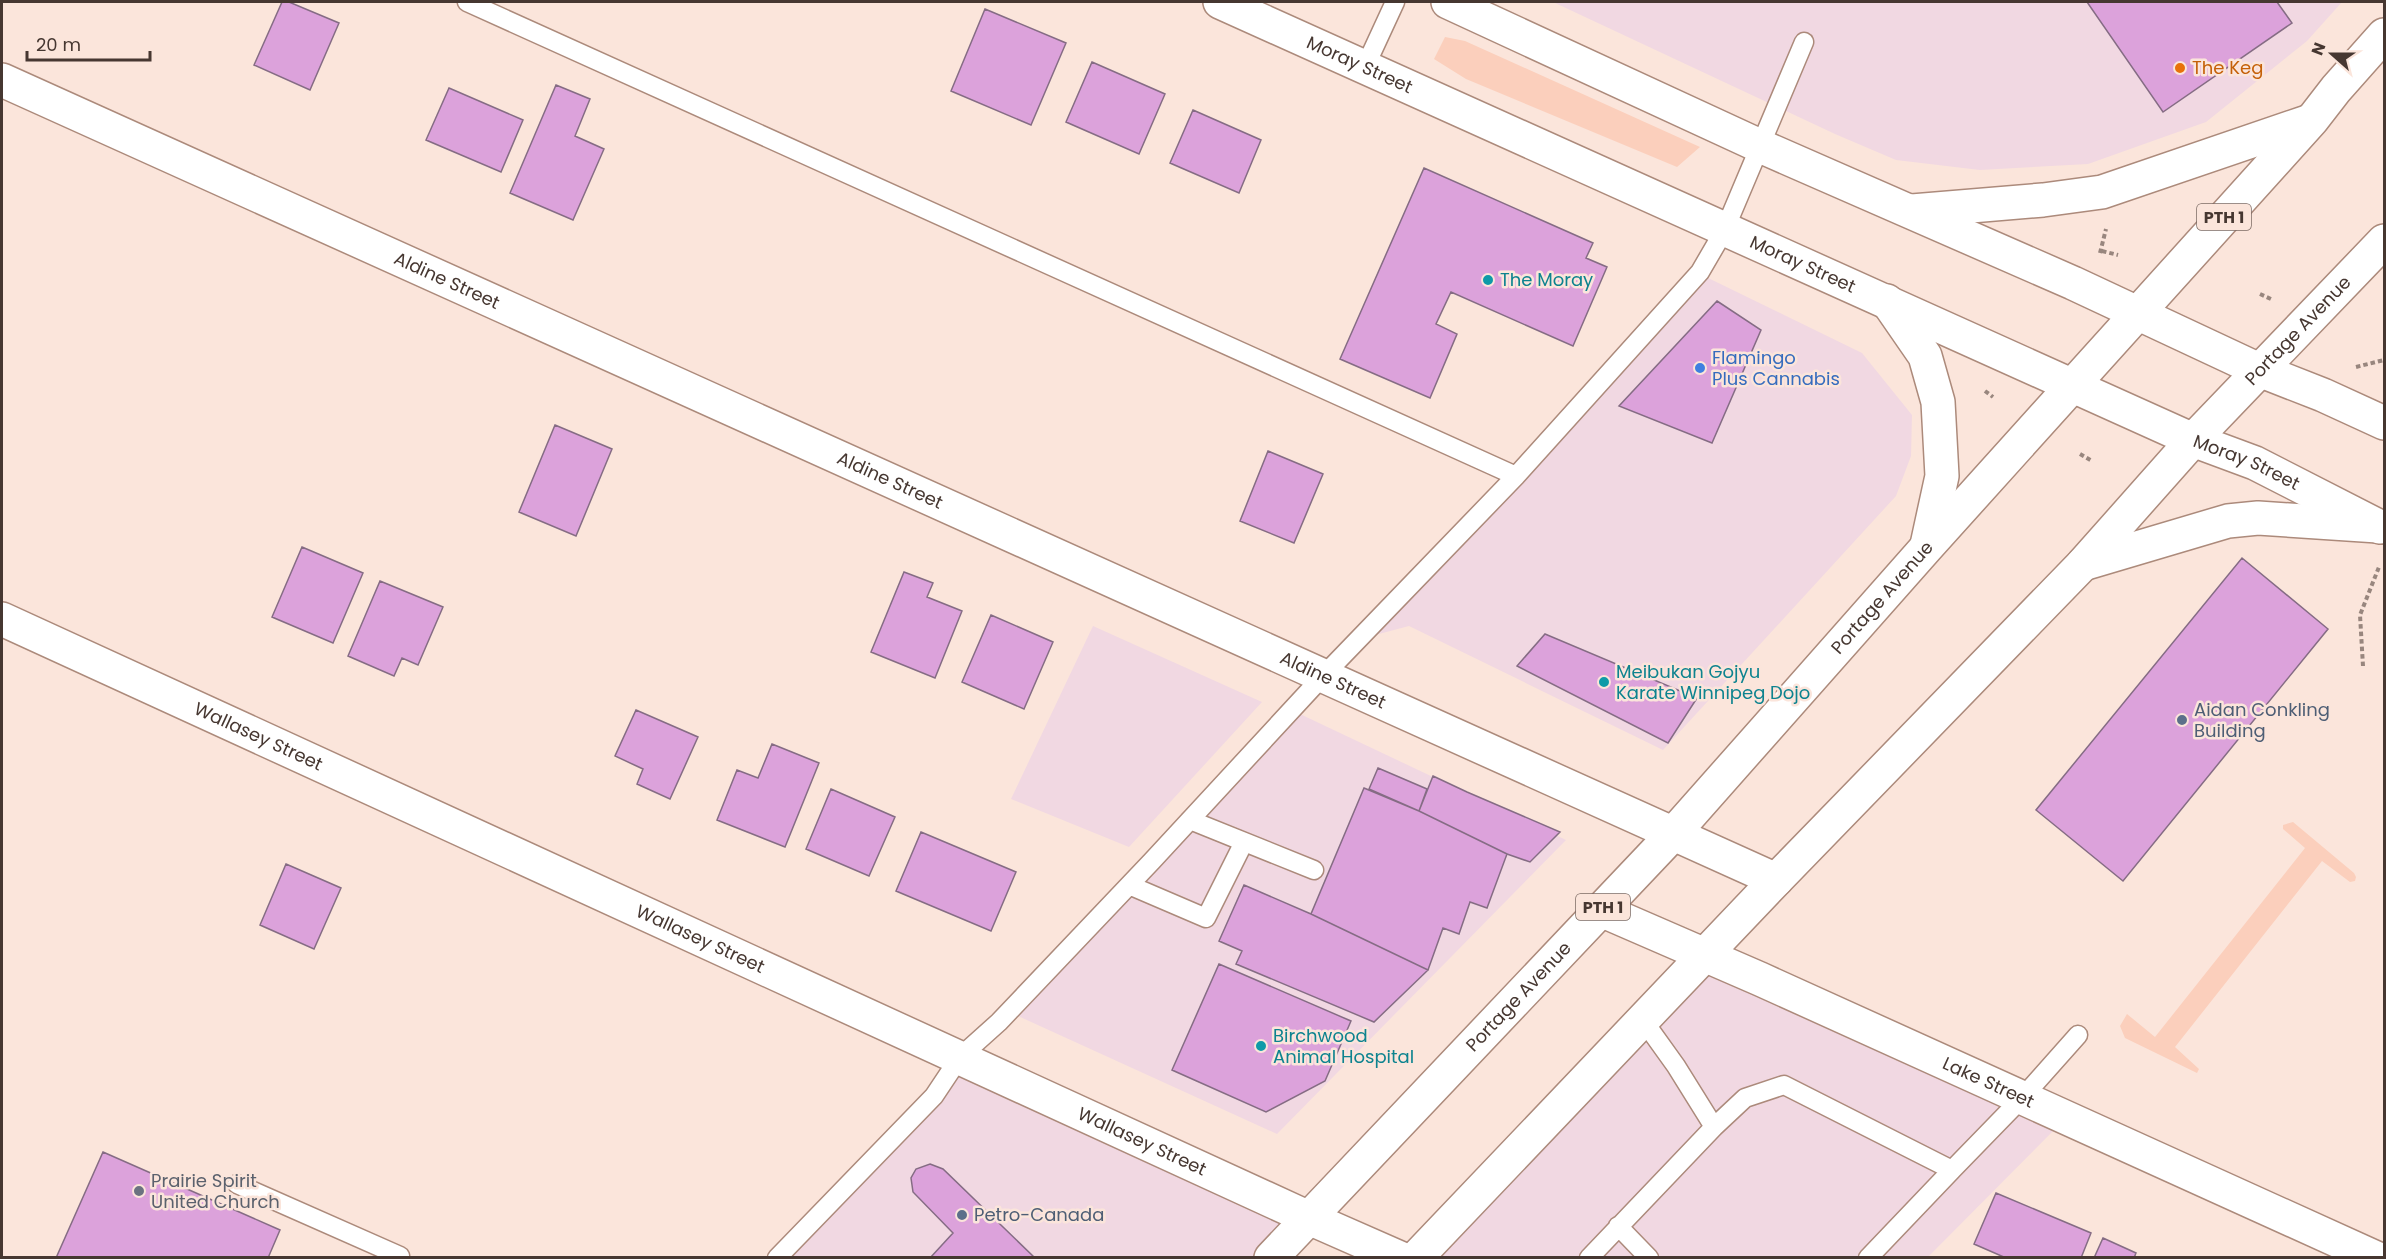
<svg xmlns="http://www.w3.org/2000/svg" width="2386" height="1259" font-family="Poppins,sans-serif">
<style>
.commercial{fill:#f1d8e2}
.green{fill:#fbcfbc}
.building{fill:#dca2db;stroke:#856c84;stroke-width:1.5}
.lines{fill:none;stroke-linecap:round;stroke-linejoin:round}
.lane-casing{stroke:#ac8a7b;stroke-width:21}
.street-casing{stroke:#ac8a7b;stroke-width:36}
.secondary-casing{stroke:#ac8a7b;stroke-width:36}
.highway-casing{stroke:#ac8a7b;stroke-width:36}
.path{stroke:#98867e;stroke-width:4;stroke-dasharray:4.5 3;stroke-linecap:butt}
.lane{stroke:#fff;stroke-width:18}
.street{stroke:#fff;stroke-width:33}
.secondary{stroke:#fff;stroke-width:33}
.highway{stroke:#fff;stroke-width:33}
.food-dot{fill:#e8710a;stroke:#fbe5db;stroke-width:2}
.culture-dot{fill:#0f9aa8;stroke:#fbe5db;stroke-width:2}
.shop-dot{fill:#3f7fe0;stroke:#fbe5db;stroke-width:2}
.service-dot{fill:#5c6f8a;stroke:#fbe5db;stroke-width:2}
.worship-dot{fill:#6b7280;stroke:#fbe5db;stroke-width:2}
.labels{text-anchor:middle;stroke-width:5;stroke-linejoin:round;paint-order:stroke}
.shield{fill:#fbe5db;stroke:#7c6b64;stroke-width:1.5}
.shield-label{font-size:16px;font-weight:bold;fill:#463731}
.street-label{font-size:18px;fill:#463731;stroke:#fbe5db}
.food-label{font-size:18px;fill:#c56008;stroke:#fbe5db;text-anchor:start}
.culture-label{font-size:18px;fill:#0d838f;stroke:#fbe5db;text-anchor:start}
.shop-label{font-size:18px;fill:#366cbe;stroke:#fbe5db;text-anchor:start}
.service-label{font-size:18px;fill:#4e5e75;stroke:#fbe5db;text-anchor:start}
.worship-label{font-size:18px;fill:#5b616d;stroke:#fbe5db;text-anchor:start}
</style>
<rect width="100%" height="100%" fill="#fbe5db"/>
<path class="commercial" d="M1553 2H2342L2307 41 2206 122 2088 164 1980 170 1896 160 1835 134Z
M1702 275 1862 353 1912 415 1911 456 1896 496 1663 750 1409 626 1360 639Z
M1093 626 1262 702 1129 847 1011 799Z
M1300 714 1566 840 1277 1134 1018 1016Z
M1706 955 2066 1118 1928 1257 1416 1258Z
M960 1057 1309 1218 1271 1257 777 1258Z"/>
<path class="green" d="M1445 37 1465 41 1700 147 1677 167 1466 79 1434 59Z
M2293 822 2354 873 2356 877 2355 881 2350 882 2322 861 2175 1047 2199 1069 2197 1073 2125 1038 2120 1026 2127 1014 2155 1037 2305 848 2283 829V825Z"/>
<path class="building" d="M282 2H289L339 23 310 90 254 65Z
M2087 2H2277L2292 23 2163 112Z
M985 9 1066 43 1031 125 951 91Z
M1092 62 1165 94 1139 154 1066 122Z
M556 85 590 99 575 136 604 149 573 220 510 193Z
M449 88 523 120 501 172 426 140Z
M1193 110 1261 140 1239 193 1170 163Z
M1424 168 1593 243 1586 258 1607 267 1573 346 1451 292 1436 324 1457 334 1430 398 1340 359Z
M1717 301 1761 330 1712 443 1619 406Z
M555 425 612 449 576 536 519 512Z
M1268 451 1323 474 1294 543 1240 521Z
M302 547 363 573 333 643 272 617Z
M2242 558 2328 629 2123 881 2036 810Z
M904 572 933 583 927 597 962 611 935 678 871 652Z
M380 581 443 607 418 665 402 658 394 676 348 656Z
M991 615 1053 642 1024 709 962 682Z
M1545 634 1697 698 1668 743 1517 666Z
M636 710 698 737 670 799 637 784 643 769 615 756Z
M772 744 819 763 785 847 717 820 737 770 758 778Z
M1378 768 1427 789 1419 811 1369 789Z
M1433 776 1467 792 1560 832 1530 862 1507 854 1419 811Z
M1364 788 1419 811 1507 854 1487 908 1470 902 1459 934 1443 928 1428 970 1311 914Z
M831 789 895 817 869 876 806 849Z
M921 832 1016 872 991 931 896 891Z
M286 864 341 888 314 949 260 925Z
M1244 885 1311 914 1428 970 1374 1022 1236 964 1242 951 1219 941Z
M1219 964 1351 1021 1325 1081 1266 1112 1172 1070Z
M103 1152 280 1230 268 1258H56Z
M930 1164 943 1169 1035 1258H930L953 1233 913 1192 911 1178 916 1169Z
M1996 1193 2091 1233 2081 1258H2006L1974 1244Z
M2103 1238 2136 1253 2134 1258H2094Z"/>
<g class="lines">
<defs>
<path id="lane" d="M467 2 1516 476
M1365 67 1395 2
M1190 820 1314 870
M1129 885 1206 918 1244 842
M1714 1127 1745 1098 1784 1085 1952 1170 2022 1098 2078 1035
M237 1184 400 1256
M1618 1226 1649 1258
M777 1258 934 1096 960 1057 999 1022 1152 861 1323 676 1516 476 1700 272 1725 229 1804 42
M1589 1258 1714 1127 1676 1066 1643 1020
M1868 1258 1952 1170"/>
<g id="street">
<path id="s1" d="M2 80 1776 880"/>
<path id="s2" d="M2 619 1309 1218 1400 1258"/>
<path id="s3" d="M1601 910 1760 979 2376 1258"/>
</g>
<g id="secondary">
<path id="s4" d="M1220 2 2193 440 2255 463 2380 527"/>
<path d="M1448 2 1760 146 2073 283 2259 370 2323 395 2384 423"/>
</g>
<g id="highway">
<path d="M1912 211 2043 200 2102 192 2307 122"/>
<path d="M1887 301 1925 356 1938 402 1942 476 1927 545"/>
<path d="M2083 564 2228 521 2258 518 2378 526"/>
<path id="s5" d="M1271 1258 1673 834 1926 548 2312 120 2336 89 2384 35"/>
<path id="s6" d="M1416 1258 1776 880 2083 564 2193 440 2384 241"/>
</g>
</defs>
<use href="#lane" class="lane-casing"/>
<use href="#street" class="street-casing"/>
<use href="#secondary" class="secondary-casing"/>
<use href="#highway" class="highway-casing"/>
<path class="path" d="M2102 251 2118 255
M2100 253 2106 229
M2260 294 2273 300
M2356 367 2384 360
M1985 391 1993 397
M2080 454 2092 461
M2363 666 2360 615 2379 567"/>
<use href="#lane" class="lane"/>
<use href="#street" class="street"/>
<use href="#secondary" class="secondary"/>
<use href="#highway" class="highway"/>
</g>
<circle class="food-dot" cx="2180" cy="68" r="6"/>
<g class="culture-dot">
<circle cx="1488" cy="280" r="6"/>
<circle cx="1604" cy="682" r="6"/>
<circle cx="1261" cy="1046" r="6"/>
</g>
<circle class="shop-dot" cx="1700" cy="368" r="6"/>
<g class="service-dot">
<circle cx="2182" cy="720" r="6"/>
<circle cx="962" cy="1215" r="6"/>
</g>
<circle class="worship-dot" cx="139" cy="1191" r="6"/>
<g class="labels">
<g class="shield">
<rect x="2197" y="204" width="54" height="26" rx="4.5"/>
<rect x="1576" y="894" width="54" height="26" rx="4.5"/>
</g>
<g class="shield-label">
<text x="2224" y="223">PTH 1</text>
<text x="1603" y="913">PTH 1</text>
</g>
<g class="street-label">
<text dy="6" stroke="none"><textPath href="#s4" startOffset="153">Moray Street</textPath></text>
<text dy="6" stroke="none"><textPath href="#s4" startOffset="639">Moray Street</textPath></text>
<text dy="6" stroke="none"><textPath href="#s1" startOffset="488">Aldine Street</textPath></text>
<text dy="6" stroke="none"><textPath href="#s6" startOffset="1280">Portage Avenue</textPath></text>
<text dy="6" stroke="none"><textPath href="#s4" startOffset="1125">Moray Street</textPath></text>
<text dy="6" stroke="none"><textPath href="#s1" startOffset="974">Aldine Street</textPath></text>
<text dy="6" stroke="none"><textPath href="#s5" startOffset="900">Portage Avenue</textPath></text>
<text dy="6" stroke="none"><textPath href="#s1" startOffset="1460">Aldine Street</textPath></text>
<text dy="6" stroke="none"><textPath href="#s2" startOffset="282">Wallasey Street</textPath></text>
<text dy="6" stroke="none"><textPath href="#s2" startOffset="768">Wallasey Street</textPath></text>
<text dy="6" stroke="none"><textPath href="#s5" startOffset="360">Portage Avenue</textPath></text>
<text dy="6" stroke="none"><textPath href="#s3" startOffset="424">Lake Street</textPath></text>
<text dy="6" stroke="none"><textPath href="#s2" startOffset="1254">Wallasey Street</textPath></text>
</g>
<g class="food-label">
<text x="2192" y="74">The Keg</text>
</g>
<g class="culture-label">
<text x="1500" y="286">The Moray</text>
<text x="1616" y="678">Meibukan Gojyu<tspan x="1616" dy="21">Karate Winnipeg Dojo</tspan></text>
<text x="1273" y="1042">Birchwood<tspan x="1273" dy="21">Animal Hospital</tspan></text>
</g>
<g class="shop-label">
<text x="1712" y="364">Flamingo<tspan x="1712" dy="21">Plus Cannabis</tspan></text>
</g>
<g class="service-label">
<text x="2194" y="716">Aidan Conkling<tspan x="2194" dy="21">Building</tspan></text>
<text x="974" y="1221">Petro-Canada</text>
</g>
<g class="worship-label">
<text x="151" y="1187">Prairie Spirit<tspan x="151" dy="21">United Church</tspan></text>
</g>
</g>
<rect width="2386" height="1259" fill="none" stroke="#463731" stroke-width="6"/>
<g transform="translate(2332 54) rotate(291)" stroke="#fbe5db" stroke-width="4.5" paint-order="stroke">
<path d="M0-4.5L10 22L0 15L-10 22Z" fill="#463731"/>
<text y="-9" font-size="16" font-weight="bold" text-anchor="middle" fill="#463731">N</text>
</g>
<path d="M27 51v9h123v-9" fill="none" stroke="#463731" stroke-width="3"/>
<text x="36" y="51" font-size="18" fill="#463731" stroke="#fbe5db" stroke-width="4.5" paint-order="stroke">20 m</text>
</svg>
